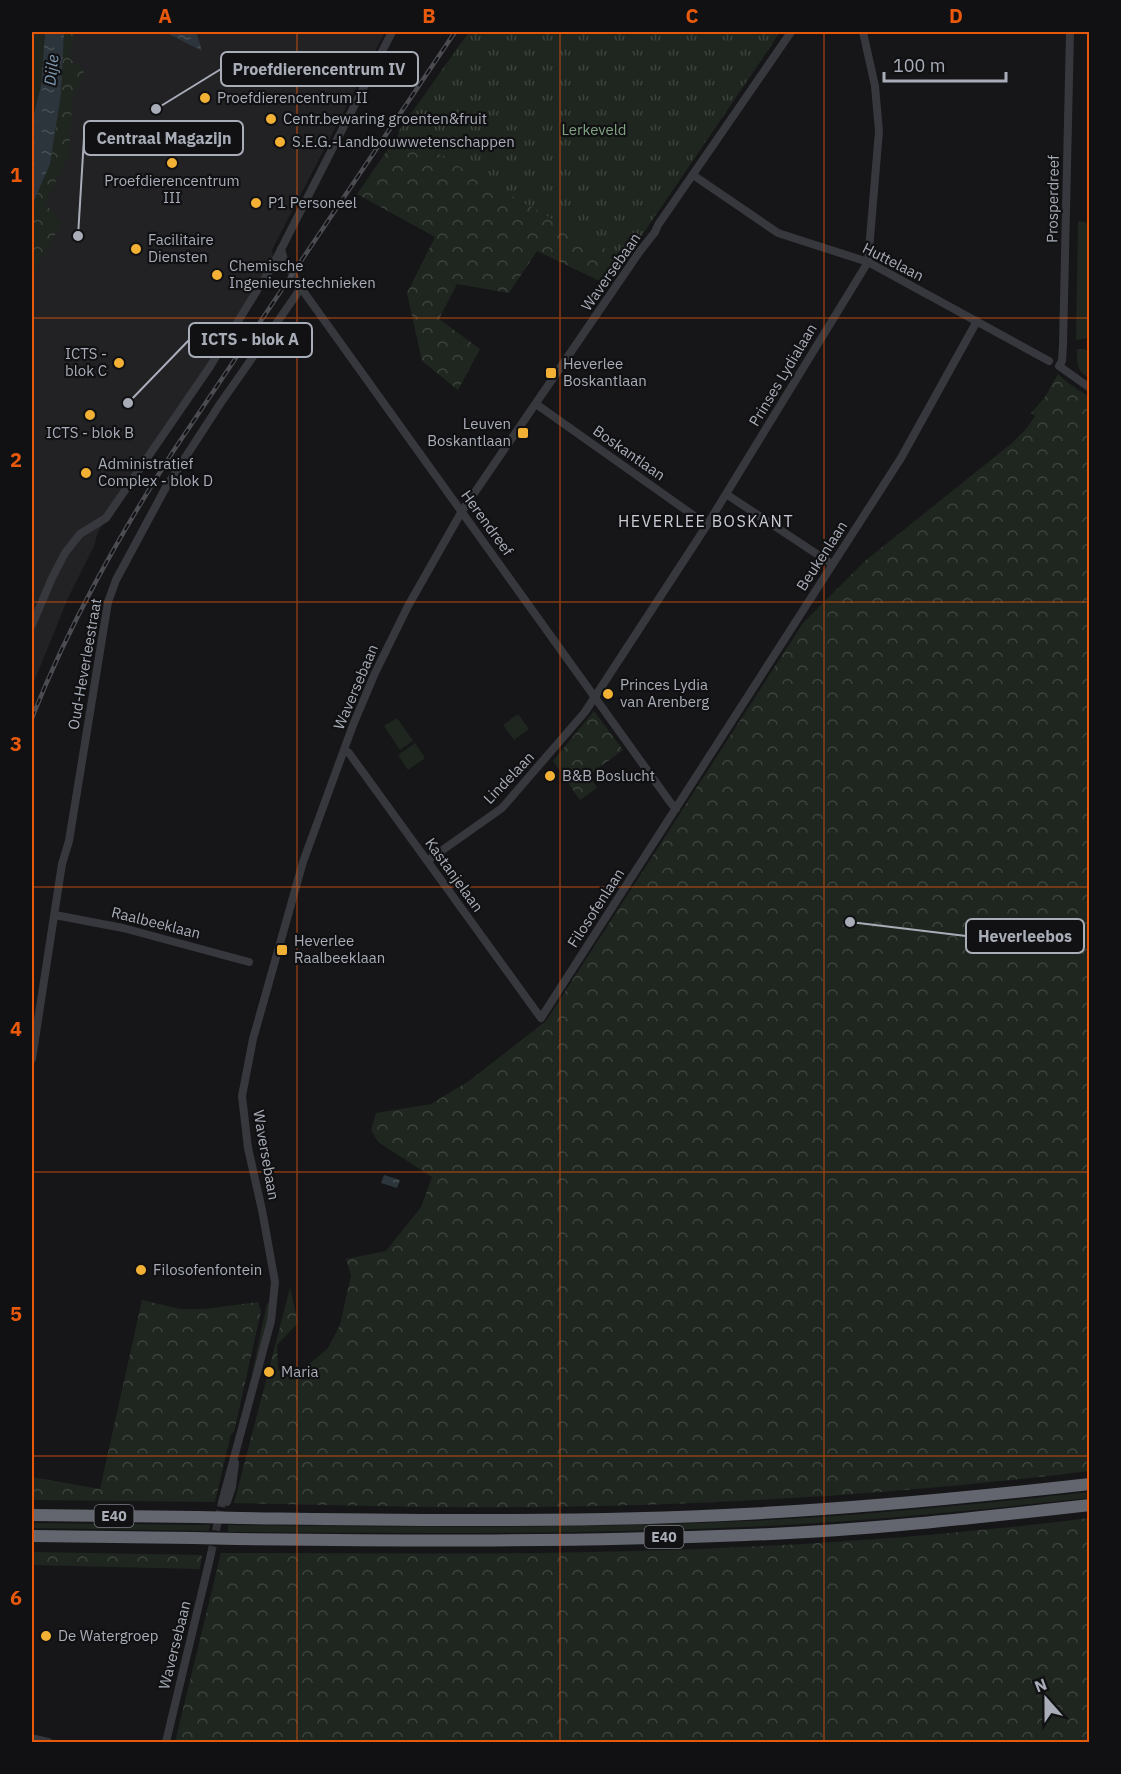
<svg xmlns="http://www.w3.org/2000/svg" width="1121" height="1774" font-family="'IBM Plex Sans',sans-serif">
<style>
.built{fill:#222225}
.green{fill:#1e261f}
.forest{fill:url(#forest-crowns)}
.park{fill:url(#park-tufts)}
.water{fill:url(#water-ripples)}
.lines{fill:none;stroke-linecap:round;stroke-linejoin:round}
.minor-tunnel{stroke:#333438;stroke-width:8;stroke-dasharray:8 4;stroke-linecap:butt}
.minor{stroke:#37383d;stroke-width:8}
.highway{stroke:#63666e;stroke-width:12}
.rail-casing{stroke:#4a4c52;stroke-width:4.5}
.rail{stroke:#111113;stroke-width:2;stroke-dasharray:7;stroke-linecap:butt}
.highway-bridge{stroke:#63666e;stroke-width:12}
.grid{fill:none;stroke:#e8590c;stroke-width:1.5;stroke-opacity:0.55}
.poi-dot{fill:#f2b134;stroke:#111113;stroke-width:2}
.labels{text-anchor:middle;stroke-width:4.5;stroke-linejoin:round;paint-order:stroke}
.shield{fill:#111113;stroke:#7b7e86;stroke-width:1.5}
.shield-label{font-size:14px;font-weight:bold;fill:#a8adb8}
.poi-label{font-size:15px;fill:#a8adb8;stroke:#111113;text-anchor:start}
.park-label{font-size:15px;fill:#7fa381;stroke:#111113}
.street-label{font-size:15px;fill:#a8adb8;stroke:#111113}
.water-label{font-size:16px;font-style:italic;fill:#7f9bb3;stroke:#111113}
.neighbourhood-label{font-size:16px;letter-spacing:1.5px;fill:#c9ccd4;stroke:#111113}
.leader{fill:none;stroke:#a8adb8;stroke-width:2}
.callout-dot{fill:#a8adb8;stroke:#111113;stroke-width:2}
.callout{fill:#111113;stroke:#a8adb8;stroke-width:2}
.callout-label{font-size:16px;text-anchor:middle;font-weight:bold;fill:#a8adb8}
.neatline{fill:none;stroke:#e8590c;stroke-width:2}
.grid-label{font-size:20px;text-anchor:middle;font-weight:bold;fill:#e8590c}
</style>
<defs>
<pattern id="forest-crowns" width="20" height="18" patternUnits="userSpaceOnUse" patternTransform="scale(1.5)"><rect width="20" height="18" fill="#1e261f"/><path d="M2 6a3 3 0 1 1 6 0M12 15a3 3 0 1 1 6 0" fill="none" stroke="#3c433d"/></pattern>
<pattern id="park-tufts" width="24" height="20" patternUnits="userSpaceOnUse" patternTransform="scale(1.5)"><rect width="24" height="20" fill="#1e261f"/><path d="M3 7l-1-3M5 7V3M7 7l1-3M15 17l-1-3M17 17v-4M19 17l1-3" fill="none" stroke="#3c433d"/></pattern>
<pattern id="water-ripples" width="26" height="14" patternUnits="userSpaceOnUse" patternTransform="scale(1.5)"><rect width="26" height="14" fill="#2c353c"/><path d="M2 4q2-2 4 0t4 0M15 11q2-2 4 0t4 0" fill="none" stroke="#485056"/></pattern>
</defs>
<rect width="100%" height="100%" fill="#161618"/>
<path class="built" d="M64 32H385L272 250 274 263 98 532 94 546 68 598 32 687V236L61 94Z"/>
<path class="green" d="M32 32H45L41 85 32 122Z
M1078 221 1089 223 1090 338 1076 340Z
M1077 349H1085L1089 352V378C1076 370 1077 364 1077 349Z
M518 714 529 729 514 740 503 725Z
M397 718 413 741 400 750 384 726Z
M415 743 425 758 408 770 398 755Z
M267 1303 271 1304 266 1328 251 1378Z
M1090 1492 1089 1498C975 1510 860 1522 745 1527 573 1535 400 1533 228 1532V1525C400 1527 573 1529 746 1521 861 1516 975 1504 1090 1492Z
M32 1523 210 1525 209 1531 32 1528Z"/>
<path class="forest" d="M64 32H76L69 58 84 71 72 102 69 156 45 202 61 224 32 275V206L50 164 61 94Z
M469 32 773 43 608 285 537 251 509 293 457 284 439 319 480 349 458 390 422 361 407 293 435 237 357 194Z
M1058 374 1067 382 1089 397V1471C905 1494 719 1505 533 1507 433 1508 333 1505 234 1503L290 1288 298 1323 277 1345 278 1370 300 1372 328 1348 340 1325 351 1275 346 1259 386 1251 421 1207 432 1177 378 1142 371 1130 376 1113 431 1104 469 1081 546 1021 803 623 865 561 1012 443 1027 428 1035 416 1031 413 1045 397Z
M594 711 623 750 589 775 597 788 580 800 553 761Z
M142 1300 180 1309H204L258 1302 261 1311 234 1432 231 1434 215 1502 32 1500V1477L100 1489Z
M1089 1518V1742H175L221 1553C358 1553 496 1555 633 1551 785 1547 938 1537 1089 1518Z
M32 1552 202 1555 200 1569 32 1565Z"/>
<path class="park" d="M469 32H780L625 260 398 132Z"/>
<path class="water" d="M45 32H64L61 94 50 164 32 206V122L41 85Z
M165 32H196L202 51Z
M384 1175 400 1180 397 1188 381 1183Z"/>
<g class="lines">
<path class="minor-tunnel" d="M211 1554 222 1502"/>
<path class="minor" d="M1070 32 1063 345 1062 361 1059 366 1090 388
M693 175 778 233 868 262 1049 361
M281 249 284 260 301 288 670 802 676 809
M536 404 707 525
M726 494 832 564
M32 625 52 578 65 553 80 534 106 518 209 368 274 263 392 32
M344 750 349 753 541 1018 901 458 977 321
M427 861 502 808 585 712 707 525 868 262 879 131 875 86 863 32
M55 915 123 928 249 962
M32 1059 62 864 69 841 108 602 116 580 166 487 220 404 301 288
M222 1502 271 1321 275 1282 262 1210 248 1148 242 1096 253 1039 303 862 353 725 375 673 408 606 462 511 640 251 655 232 658 225 791 32
M227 1502 232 1487 235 1463
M35 1739 48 1742
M166 1742 211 1554"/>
<path class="highway" d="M32 1515 197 1517
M241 1518C409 1520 577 1523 745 1514 860 1508 975 1497 1090 1484
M32 1536 193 1538
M237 1539C407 1541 576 1542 746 1535 861 1531 975 1518 1090 1505"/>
<defs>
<path id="rail" d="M32 718C69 624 118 538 172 453L455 32"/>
</defs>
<use href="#rail" class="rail-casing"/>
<use href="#rail" class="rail"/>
<path class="highway-bridge" d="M197 1517 241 1518
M193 1538 237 1539"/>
</g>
<path class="grid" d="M297 32V1742M560 32V1742M824 32V1742M32 318H1090M32 602H1090M32 887H1090M32 1172H1090M32 1456H1090"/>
<g class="poi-dot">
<circle cx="205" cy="98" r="6"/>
<circle cx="271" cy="119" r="6"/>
<circle cx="280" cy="142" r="6"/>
<circle cx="172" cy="163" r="6"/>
<circle cx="256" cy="203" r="6"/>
<circle cx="136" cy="249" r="6"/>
<circle cx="217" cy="275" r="6"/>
<circle cx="119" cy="363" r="6"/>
<rect x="545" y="367" width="12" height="12" rx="3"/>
<circle cx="90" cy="415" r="6"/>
<rect x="517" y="427" width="12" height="12" rx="3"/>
<circle cx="86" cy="473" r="6"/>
<circle cx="608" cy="694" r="6"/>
<circle cx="550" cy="776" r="6"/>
<rect x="276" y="944" width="12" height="12" rx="3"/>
<circle cx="141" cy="1270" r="6"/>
<circle cx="269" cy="1372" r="6"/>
<circle cx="46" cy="1636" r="6"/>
</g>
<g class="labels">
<g class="shield">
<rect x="94.5" y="1505" width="39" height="22" rx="4.5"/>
<rect x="644.5" y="1526" width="39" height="22" rx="4.5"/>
</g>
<g class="shield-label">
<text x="114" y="1521">E40</text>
<text x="664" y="1542">E40</text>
</g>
<g class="poi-label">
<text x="217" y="103">Proefdierencentrum II</text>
<text x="283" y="124">Centr.bewaring groenten&amp;fruit</text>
<text x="292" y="147">S.E.G.-Landbouwwetenschappen</text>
<text x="172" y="186" text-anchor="middle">Proefdierencentrum<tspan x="172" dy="17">III</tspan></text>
<text x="268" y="208">P1 Personeel</text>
<text x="148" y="245">Facilitaire<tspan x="148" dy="17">Diensten</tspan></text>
<text x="229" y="271">Chemische<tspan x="229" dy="17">Ingenieurstechnieken</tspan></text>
<text x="107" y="359" text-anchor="end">ICTS -<tspan x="107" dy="17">blok C</tspan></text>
<text x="563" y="369">Heverlee<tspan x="563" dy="17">Boskantlaan</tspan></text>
<text x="511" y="429" text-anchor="end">Leuven<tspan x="511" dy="17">Boskantlaan</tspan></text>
<text x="90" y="438" text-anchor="middle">ICTS - blok B</text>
<text x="98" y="469">Administratief<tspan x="98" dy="17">Complex - blok D</tspan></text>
<text x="620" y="690">Princes Lydia<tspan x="620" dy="17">van Arenberg</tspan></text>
<text x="562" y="781">B&amp;B Boslucht</text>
<text x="294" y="946">Heverlee<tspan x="294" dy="17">Raalbeeklaan</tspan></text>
<text x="153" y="1275">Filosofenfontein</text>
<text x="281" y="1377">Maria</text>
<text x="58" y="1641">De Watergroep</text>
</g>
<g class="park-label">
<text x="594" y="135">Lerkeveld</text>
</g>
<g class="street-label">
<text transform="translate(1053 199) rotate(-89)" y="5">Prosperdreef</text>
<text transform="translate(893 262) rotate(27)" y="5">Huttelaan</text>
<text transform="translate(611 272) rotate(-55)" y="5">Waversebaan</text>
<text transform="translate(783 375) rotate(-59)" y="5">Prinses Lydialaan</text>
<text transform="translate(629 453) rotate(35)" y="5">Boskantlaan</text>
<text transform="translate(487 523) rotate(54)" y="5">Herendreef</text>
<text transform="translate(822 556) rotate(-57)" y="5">Beukenlaan</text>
<text transform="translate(85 664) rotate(-80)" y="5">Oud-Heverleestraat</text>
<text transform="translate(356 687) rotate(-67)" y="5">Waversebaan</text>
<text transform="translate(509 778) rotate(-46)" y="5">Lindelaan</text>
<text transform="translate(454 875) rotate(54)" y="5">Kastanjelaan</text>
<text transform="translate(596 908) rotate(-57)" y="5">Filosofenlaan</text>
<text transform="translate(156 923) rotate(14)" y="5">Raalbeeklaan</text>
<text transform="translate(266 1155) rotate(80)" y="5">Waversebaan</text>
<text transform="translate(175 1645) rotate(-76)" y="5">Waversebaan</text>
</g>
<g class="water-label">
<text transform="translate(51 70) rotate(-84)" y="6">Dijle</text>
</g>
<g class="neighbourhood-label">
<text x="706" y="527">HEVERLEE BOSKANT</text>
</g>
</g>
<path class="leader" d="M156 109L221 69M78 236L84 138M128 403L189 340M850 922L966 936"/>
<g class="callout-dot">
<circle cx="156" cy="109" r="6"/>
<circle cx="78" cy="236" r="6"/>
<circle cx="128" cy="403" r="6"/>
<circle cx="850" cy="922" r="6"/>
</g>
<g class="callout">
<rect x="221" y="52" width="197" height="34" rx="6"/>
<rect x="84" y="121" width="159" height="34" rx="6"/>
<rect x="189" y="323" width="123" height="34" rx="6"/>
<rect x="966" y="919" width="118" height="34" rx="6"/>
</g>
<g class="callout-label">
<text x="319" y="75">Proefdierencentrum IV</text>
<text x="164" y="144">Centraal Magazijn</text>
<text x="250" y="345">ICTS - blok A</text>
<text x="1025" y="942">Heverleebos</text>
</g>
<rect width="1121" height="1774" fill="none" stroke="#111113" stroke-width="66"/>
<g transform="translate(1046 1699) rotate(339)" stroke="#111113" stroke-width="4.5" paint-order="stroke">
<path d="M0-4.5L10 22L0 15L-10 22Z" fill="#a8adb8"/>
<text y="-9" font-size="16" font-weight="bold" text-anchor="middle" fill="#a8adb8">N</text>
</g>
<path d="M884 72v9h122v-9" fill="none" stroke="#a8adb8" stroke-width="3"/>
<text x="893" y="72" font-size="18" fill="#a8adb8" stroke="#111113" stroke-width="4.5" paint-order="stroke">100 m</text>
<rect x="33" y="33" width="1055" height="1708" class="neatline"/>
<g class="grid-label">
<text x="165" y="23">A</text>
<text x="429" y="23">B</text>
<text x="692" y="23">C</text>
<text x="956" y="23">D</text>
<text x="16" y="182">1</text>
<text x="16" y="467">2</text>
<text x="16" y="751">3</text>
<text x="16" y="1036">4</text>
<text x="16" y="1321">5</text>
<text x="16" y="1605">6</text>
</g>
</svg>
